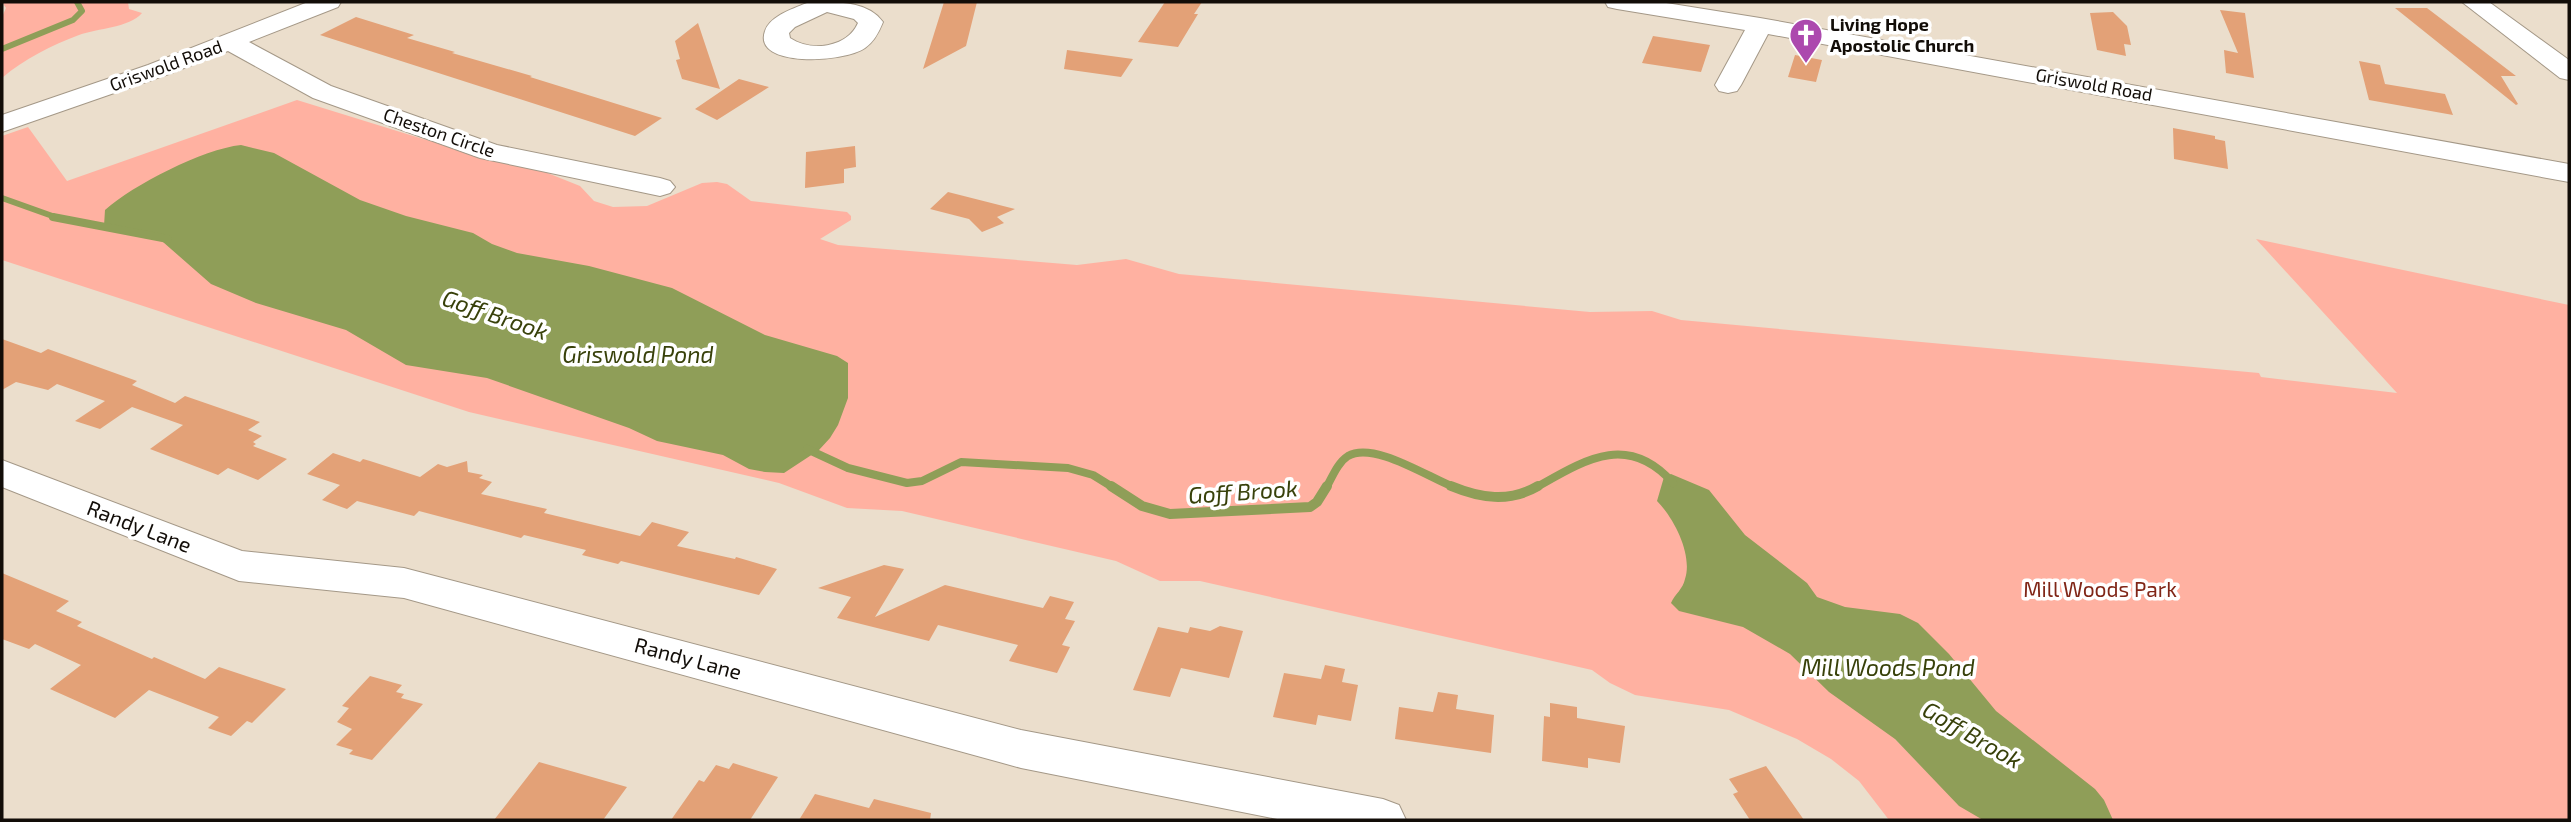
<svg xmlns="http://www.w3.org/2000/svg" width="2571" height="822" font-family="'Exo 2',sans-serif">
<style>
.green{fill:#ffb1a1;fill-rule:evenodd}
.water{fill:#8f9e58}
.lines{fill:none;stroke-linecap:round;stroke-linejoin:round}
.stream-far2{stroke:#8f9e58;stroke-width:6}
.stream-far1{stroke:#8f9e58;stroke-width:8}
.stream{stroke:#8f9e58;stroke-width:10}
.building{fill:#e3a177}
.minor-casing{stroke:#a49887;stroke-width:2}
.minor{fill:#fff;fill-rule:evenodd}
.labels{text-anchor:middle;stroke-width:7;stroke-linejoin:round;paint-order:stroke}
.far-poi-label{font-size:18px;font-weight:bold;fill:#120d08;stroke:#fff;text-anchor:start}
.far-street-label{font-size:18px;fill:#120d08;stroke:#fff}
.street-label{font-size:21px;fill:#120d08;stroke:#fff}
.park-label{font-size:21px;fill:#802617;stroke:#fff}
.water-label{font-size:23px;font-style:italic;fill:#38410a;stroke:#fff}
</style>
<rect width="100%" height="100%" fill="#ebdecc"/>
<path class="green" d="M2 2H128L129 9 142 13C129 28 98 28 79 35 52 45 24 59 2 78V17L6 8Z
M297 100 423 139 535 168 580 186 594 201 613 207 647 206 702 183 717 182 727 184 751 201 847 212 851 216V220L820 239 838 245 1077 265 1126 259 1179 274 1590 312 1652 311 1681 320 2259 373 2261 377 2397 393 2256 239 2569 305V820H1889L1859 781 1831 759 1797 739 1729 710 1635 695 1610 683 1592 670 1200 581H1160L1116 561 902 511 847 508 779 483 469 412 2 260V136L28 127 67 181ZM1895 739 1929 746 1934 779Z"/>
<path class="water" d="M241 145 274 153 360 200 406 216 473 233 492 244 517 253 589 266 672 288 765 335 837 356 848 363V398L838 425 830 438 819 450 784 473 765 472 749 469 723 455 657 441 629 428 487 378 406 365 346 330 256 303 211 284 155 235 104 226 105 210C133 185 203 149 241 145Z
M1671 474 1709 490 1745 535 1807 583 1817 597 1845 607 1900 614 1918 623 1949 654 1996 711 2095 789 2104 800 2113 820H1983L1959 806 1895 739 1829 692 1790 654 1743 627 1679 611 1671 603C1675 594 1683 589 1685 579 1693 555 1674 518 1657 501L1664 477Z"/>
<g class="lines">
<path class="stream-far2" d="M2 49 73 20 82 11 77 2
M2 198 58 218"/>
<path class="stream-far1" d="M53 217 168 239
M807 449 848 468 907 483 922 481 961 462 1068 468 1093 475 1114 488
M1326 488C1332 478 1337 463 1348 456 1374 441 1429 478 1456 488
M1535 488C1583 461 1627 431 1673 483"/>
<path class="stream" d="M1111 486 1142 506 1170 514 1310 507 1317 502 1327 486
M1451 486C1480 498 1509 503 1538 486"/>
</g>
<path class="building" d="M944 2H977L966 46 923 69Z
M1165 2H1202L1194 14H1198L1178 47 1138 42Z
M2395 8H2427L2516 76H2501L2518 104 2516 105Z
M2220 10 2245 13 2254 78 2226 73 2224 50 2238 53Z
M2113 12 2127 26 2131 45 2124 44 2126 56 2097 50 2090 13Z
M356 17 414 35 407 38 455 52 452 53 532 76 530 77 662 118 635 136 320 35Z
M698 23 720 89 682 79 676 60 680 59 675 41Z
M1653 36 1710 45 1701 72 1642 63Z
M1067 50 1133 59 1121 77 1064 69Z
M1795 55 1822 60 1816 82 1788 77Z
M2359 61 2380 65 2385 84 2445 94 2453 115 2369 100Z
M739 79 769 87 717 120 695 109Z
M2173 128 2215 136V139L2225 141 2228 169 2174 159Z
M855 146 856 167 844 169V183L805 188 806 152Z
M948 192 1015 209 997 217 1004 223 982 232 969 219 930 209Z
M2 339 41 353 48 349 137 381 132 385 175 403 185 396 260 422 248 430 262 436 253 442 256 444 253 446 287 459 258 480 228 468 218 475 150 449 183 425 132 407 100 429 75 421 105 401 57 384 48 390 16 382 2 390Z
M333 453 360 462 363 459 370 461 420 477 438 464 447 467 467 461 468 472 483 475 479 478 492 482 481 494 547 509 544 513 640 536 652 522 689 532 677 546 735 559 736 557 777 569 759 595 621 561 618 564 582 555 586 550 524 535 521 538 419 511 414 516 357 501 347 509 322 500 340 485 307 474Z
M884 565 904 569 875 617 945 585 1043 608 1050 596 1074 602 1065 619 1075 621 1062 645 1070 647 1057 673 1009 661 1018 645 938 625 929 641 837 618 851 597 818 588Z
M2 573 69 601 56 611 82 622 77 626 152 659 154 657 205 679 219 667 286 689 252 723 247 721 231 736 208 728 219 717 149 690 115 718 50 689 81 665 35 644 29 649 2 639Z
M1220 626 1243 631 1229 678 1181 668 1170 697 1133 690 1158 627 1188 633 1190 627 1210 631Z
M1325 665 1345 669 1342 682 1358 685 1351 721 1318 715 1316 725 1273 717 1284 673 1321 679Z
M370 676 402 685 396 692 404 694 401 698 423 704 372 760 349 754 353 750 336 745 352 729 337 722 349 708 342 706Z
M1438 692 1458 695 1456 709 1494 715 1491 753 1395 739 1399 707 1433 712Z
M1550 703 1577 707V718L1625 726 1620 763 1588 758V768L1542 761 1544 716 1550 717Z
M539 762 627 787 603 820H494Z
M733 763 778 777 750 820H671L699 780 704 782 716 765 729 769Z
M1766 766 1804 820H1750L1733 794 1738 792 1729 779Z
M815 794 869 808 874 799 931 813 930 820H799Z"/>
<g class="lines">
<defs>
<path id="minor" d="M308 2H341L338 7 249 42 331 86 497 145 660 178 670 181 675 187 670 193 660 196 480 158 313 98 228 51 166 75 2 132V115L148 65Z
M809 2C835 2 867 0 883 22 879 32 874 42 865 48 844 63 752 68 765 31 770 15 796 8 809 2ZM827 12 854 19 858 23C847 48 811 52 790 38L789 33 795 27Z
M1605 2H1660L1760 18 2569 164V182L1768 34 1741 85 1737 91 1728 93 1719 91 1715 85 1745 30 1617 9 1608 7Z
M2462 2H2489L2569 60V80L2560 78Z
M2 460 242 551 404 568 1021 730 1383 799 1399 805 1406 820H1282L1021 768 404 598 239 581 2 487Z"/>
</defs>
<use href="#minor" class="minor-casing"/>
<use href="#minor" class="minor"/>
</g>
<defs>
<symbol id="church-pin" viewBox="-11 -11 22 30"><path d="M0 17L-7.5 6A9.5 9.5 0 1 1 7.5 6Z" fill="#ac49ae" stroke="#fff"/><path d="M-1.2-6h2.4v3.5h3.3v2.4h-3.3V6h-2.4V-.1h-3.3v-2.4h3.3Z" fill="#fff"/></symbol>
</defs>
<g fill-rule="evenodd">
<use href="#church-pin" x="1787" y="16" width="38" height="52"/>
</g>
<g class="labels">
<g class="far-poi-label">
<text x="1830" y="31">Living Hope<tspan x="1830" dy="21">Apostolic Church</tspan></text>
</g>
<g class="far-street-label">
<text transform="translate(166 66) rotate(-20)" y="6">Griswold Road</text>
<text transform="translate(2094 85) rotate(10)" y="6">Griswold Road</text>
<text transform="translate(439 133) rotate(19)" y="6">Cheston Circle</text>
</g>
<g class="street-label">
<text transform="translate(139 527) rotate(21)" y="7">Randy Lane</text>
<text transform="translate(688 659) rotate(15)" y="7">Randy Lane</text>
</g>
<g class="park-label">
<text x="2100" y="597">Mill Woods Park</text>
</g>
<g class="water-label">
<text transform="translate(495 315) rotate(19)" y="8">Goff Brook</text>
<text x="638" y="363">Griswold Pond</text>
<text transform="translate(1243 492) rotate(-4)" y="8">Goff Brook</text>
<text x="1888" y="676">Mill Woods Pond</text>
<text transform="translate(1972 735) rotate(30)" y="8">Goff Brook</text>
</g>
</g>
<rect width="2571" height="822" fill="none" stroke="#120d08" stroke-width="7"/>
</svg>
